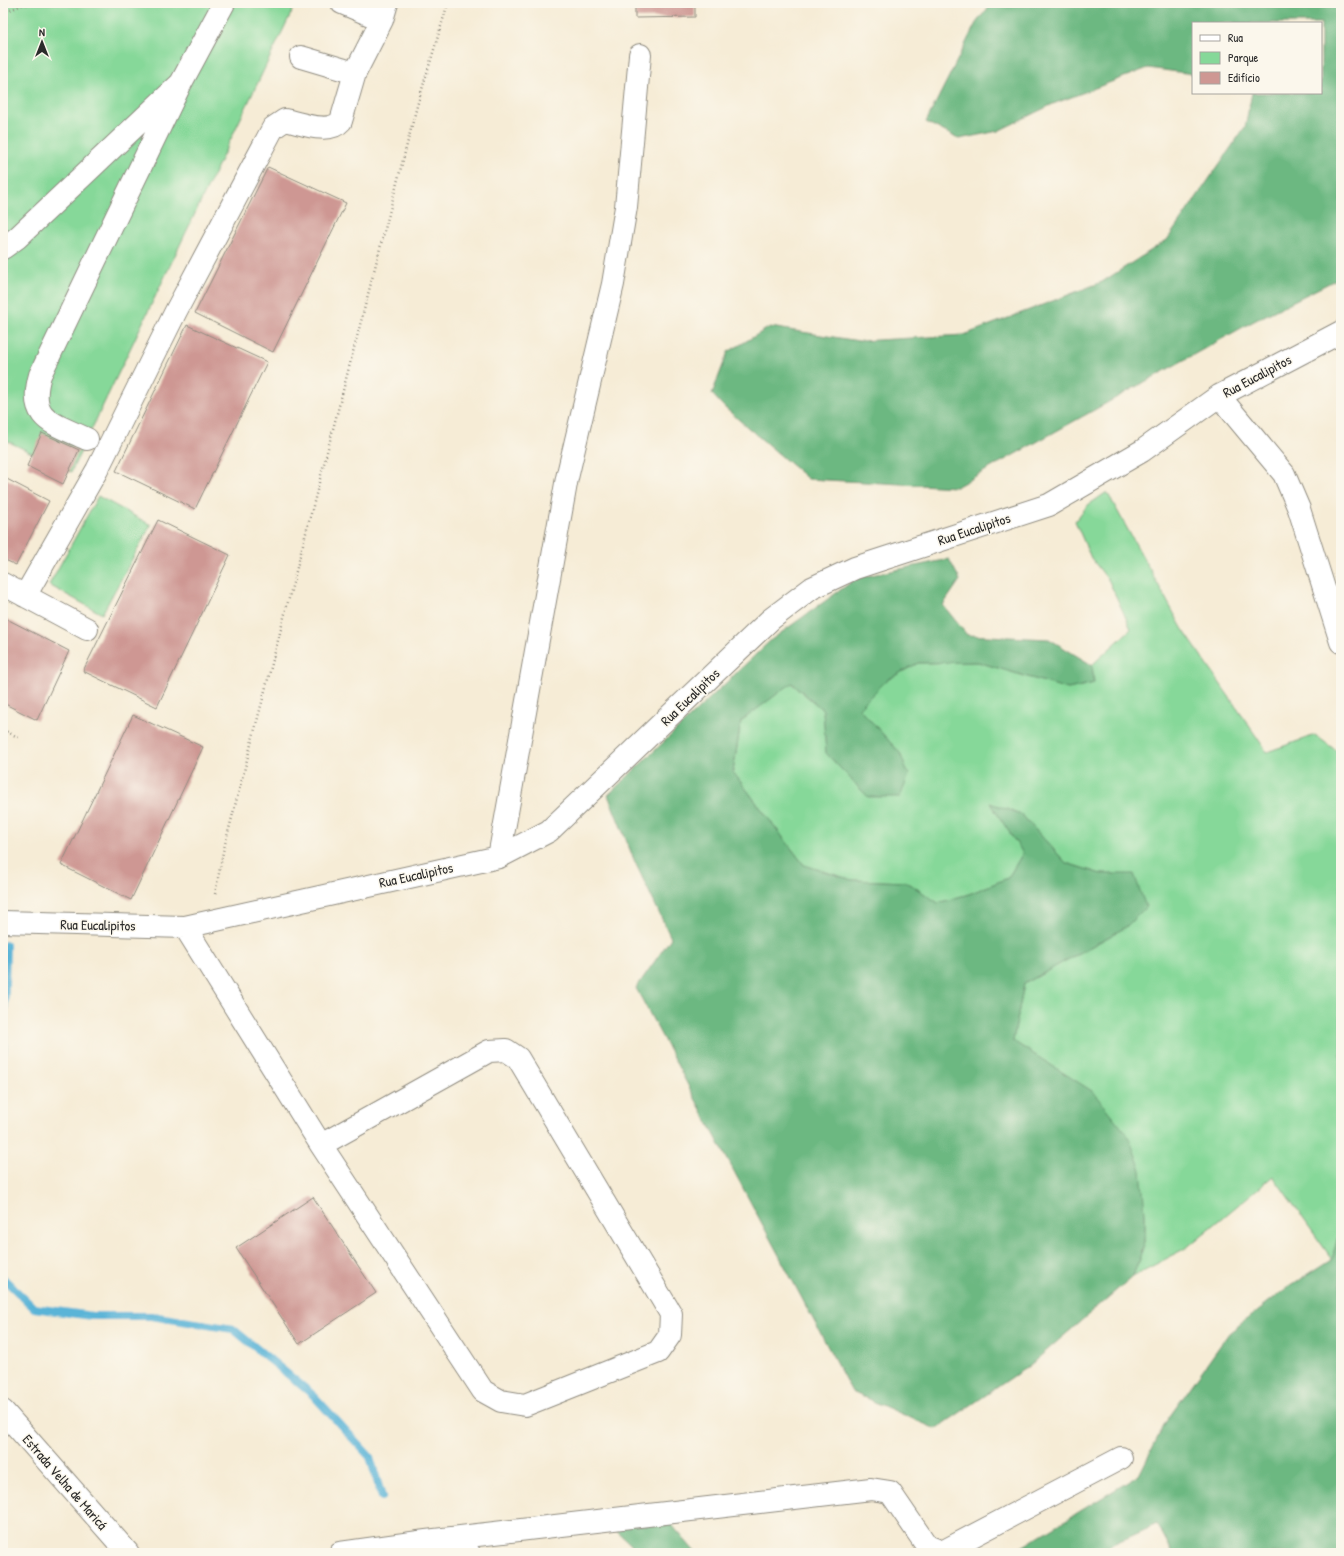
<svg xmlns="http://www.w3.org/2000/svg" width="1344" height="1556" font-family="'Patrick Hand',sans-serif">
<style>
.green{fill:#86d899;stroke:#588262}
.forest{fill:#6cb881;stroke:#4c7256}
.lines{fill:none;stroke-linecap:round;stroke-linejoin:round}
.stream{stroke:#5ab4d7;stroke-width:8}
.building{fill:#ce9793}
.minor-casing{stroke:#908c80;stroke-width:24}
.major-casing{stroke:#908c80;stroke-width:24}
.path{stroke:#908c80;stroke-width:2.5;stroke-dasharray:1 3;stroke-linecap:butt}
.minor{stroke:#fff;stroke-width:22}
.major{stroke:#fff;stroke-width:22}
.labels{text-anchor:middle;stroke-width:3;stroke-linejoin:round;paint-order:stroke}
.street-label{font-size:14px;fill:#2b2b2b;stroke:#fbf7ec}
</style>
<rect width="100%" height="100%" fill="#fbf7ec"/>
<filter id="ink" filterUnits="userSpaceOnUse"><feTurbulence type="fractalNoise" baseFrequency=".025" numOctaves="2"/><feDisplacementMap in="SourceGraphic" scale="8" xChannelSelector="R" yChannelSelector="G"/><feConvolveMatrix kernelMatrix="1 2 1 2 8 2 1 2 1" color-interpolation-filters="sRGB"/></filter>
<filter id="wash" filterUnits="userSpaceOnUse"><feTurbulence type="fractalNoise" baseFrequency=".012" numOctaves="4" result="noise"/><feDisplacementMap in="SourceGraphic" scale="16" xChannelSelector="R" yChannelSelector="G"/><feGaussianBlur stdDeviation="0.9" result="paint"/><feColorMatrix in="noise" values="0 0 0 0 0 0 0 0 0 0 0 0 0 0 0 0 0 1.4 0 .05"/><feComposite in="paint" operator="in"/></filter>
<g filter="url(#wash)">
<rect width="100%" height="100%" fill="#f6ecd6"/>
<path class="green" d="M3 3H296L71 472 3 439Z
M1107 492 1182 628 1267 752 1315 735 1341 754V1225L1332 1259 1273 1176 1185 1249 1133 1276 1145 1242V1213L1091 1091 1013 1041 1024 984 1126 927 1134 875 1101 874 1066 863 1021 814 991 804 1023 853 1008 878 969 894 938 903 907 882 852 880 804 865 733 772 741 721 791 683 823 710 826 753 868 797 900 753 859 708 887 680 918 663 978 662 1068 689 1094 683 1092 665 1131 629 1109 581 1091 558 1075 521 1088 505Z
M98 496 151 525 102 614 49 585Z"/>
<path class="forest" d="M992 3H1341V277L1254 321 956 487 808 479 724 407 712 394 728 352 770 327 859 341 964 335 1102 282 1167 240 1245 127 1252 93H1321V23H1193V74L1148 68 1053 104 998 131 959 139 926 122 976 23Z
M949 559 960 580 943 605 967 635 1049 639 1092 665 1094 683 1068 689 978 662 918 663 887 680 859 708 900 753 909 775 900 797H868L826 753 823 710 792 683 741 721 733 772 804 865 852 880 907 882 938 903 969 894 1008 878 1023 853 990 803 1021 814 1066 863 1101 874H1134L1146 907 1126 927 1024 984 1013 1041 1092 1091 1129 1137 1141 1170 1145 1213V1242L1133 1276 1030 1365 936 1429 852 1392 636 988 671 938 635 862 608 795 771 640 857 578Z
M1341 1225V1553H1173L1157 1524 1093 1553H1012L1139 1475 1165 1423 1229 1333 1284 1290 1332 1259Z
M671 1524 696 1553H640L611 1526Z"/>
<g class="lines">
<path class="stream" d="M3 1052 6 945
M3 1278 34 1308 92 1316H151L233 1329 313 1395 370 1457 382 1497"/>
</g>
<g id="blocks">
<path class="building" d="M635 3H695V17L635 18Z
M268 167 346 203 273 352 195 313Z
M187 325 267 362 195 509 116 471Z
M42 433 79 450 63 484 27 466Z
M3 477 49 501 16 565 3 559Z
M158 520 230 555 157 707 83 671Z
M3 617 69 651 37 720 3 703Z
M133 715 203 747 131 900 61 865Z
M313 1197 376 1293 299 1344 236 1248Z"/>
</g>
</g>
<g filter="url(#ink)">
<use href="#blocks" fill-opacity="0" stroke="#908c80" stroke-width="1"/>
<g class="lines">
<defs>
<path id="minor" d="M342 3 382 20
M301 57 355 73
M181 83 224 3
M3 248 17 238 181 83 40 375C27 420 53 423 87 439
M1219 396 1284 474 1299 509 1341 642
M3 584 87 629
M25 596 97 470 176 311 273 128 285 120C301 123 329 135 341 121L355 73 382 20 387 3
M499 857 567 478 613 284 626 207 640 55
M3 922 185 927 499 857 549 831 771 619 812 588 855 568 1049 505 1142 451 1219 396 1341 332
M185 927 321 1145 483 1391 501 1401 525 1405 658 1352 670 1335 671 1314 518 1058 506 1050 489 1051 321 1145
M437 1544 469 1553
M340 1553 426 1541 871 1489 890 1492 927 1546 942 1552 1121 1458"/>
<path id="major" d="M3 1411 128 1553"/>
</defs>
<use href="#minor" class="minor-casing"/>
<use href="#major" class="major-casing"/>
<path class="path" d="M3 13 27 3
M3 730 18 737
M215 894 223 852 417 106 448 3"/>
<use href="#minor" class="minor"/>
<use href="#major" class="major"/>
</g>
</g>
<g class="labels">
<g class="street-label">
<text transform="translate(1257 376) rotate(-28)" y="5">Rua Eucalipitos</text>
<text transform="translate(974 529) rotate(-18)" y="5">Rua Eucalipitos</text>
<text transform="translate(690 697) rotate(-44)" y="5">Rua Eucalipitos</text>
<text transform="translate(416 875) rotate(-12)" y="5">Rua Eucalipitos</text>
<text transform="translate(98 925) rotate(1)" y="5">Rua Eucalipitos</text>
<text transform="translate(65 1482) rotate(49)" y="5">Estrada Velha de Maricá</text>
</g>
</g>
<rect width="1344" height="1556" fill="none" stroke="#fbf7ec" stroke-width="16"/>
<rect x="1192" y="22" width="130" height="72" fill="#fbf7ec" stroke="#a8a59f"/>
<rect x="1200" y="35" width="20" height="6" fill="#ffffff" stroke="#a8a59f"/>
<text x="1228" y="42" font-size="12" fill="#2b2b2b">Rua</text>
<rect x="1200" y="52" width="20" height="12" fill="#86d899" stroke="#a8a59f"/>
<text x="1228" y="62" font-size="12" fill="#2b2b2b">Parque</text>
<rect x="1200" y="72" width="20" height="12" fill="#ce9793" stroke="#a8a59f"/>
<text x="1228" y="82" font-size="12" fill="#2b2b2b">Edifício</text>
<g transform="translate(42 42)" stroke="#fbf7ec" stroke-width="3" paint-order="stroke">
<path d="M0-3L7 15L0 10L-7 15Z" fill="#2b2b2b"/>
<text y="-6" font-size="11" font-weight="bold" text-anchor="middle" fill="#2b2b2b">N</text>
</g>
</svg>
